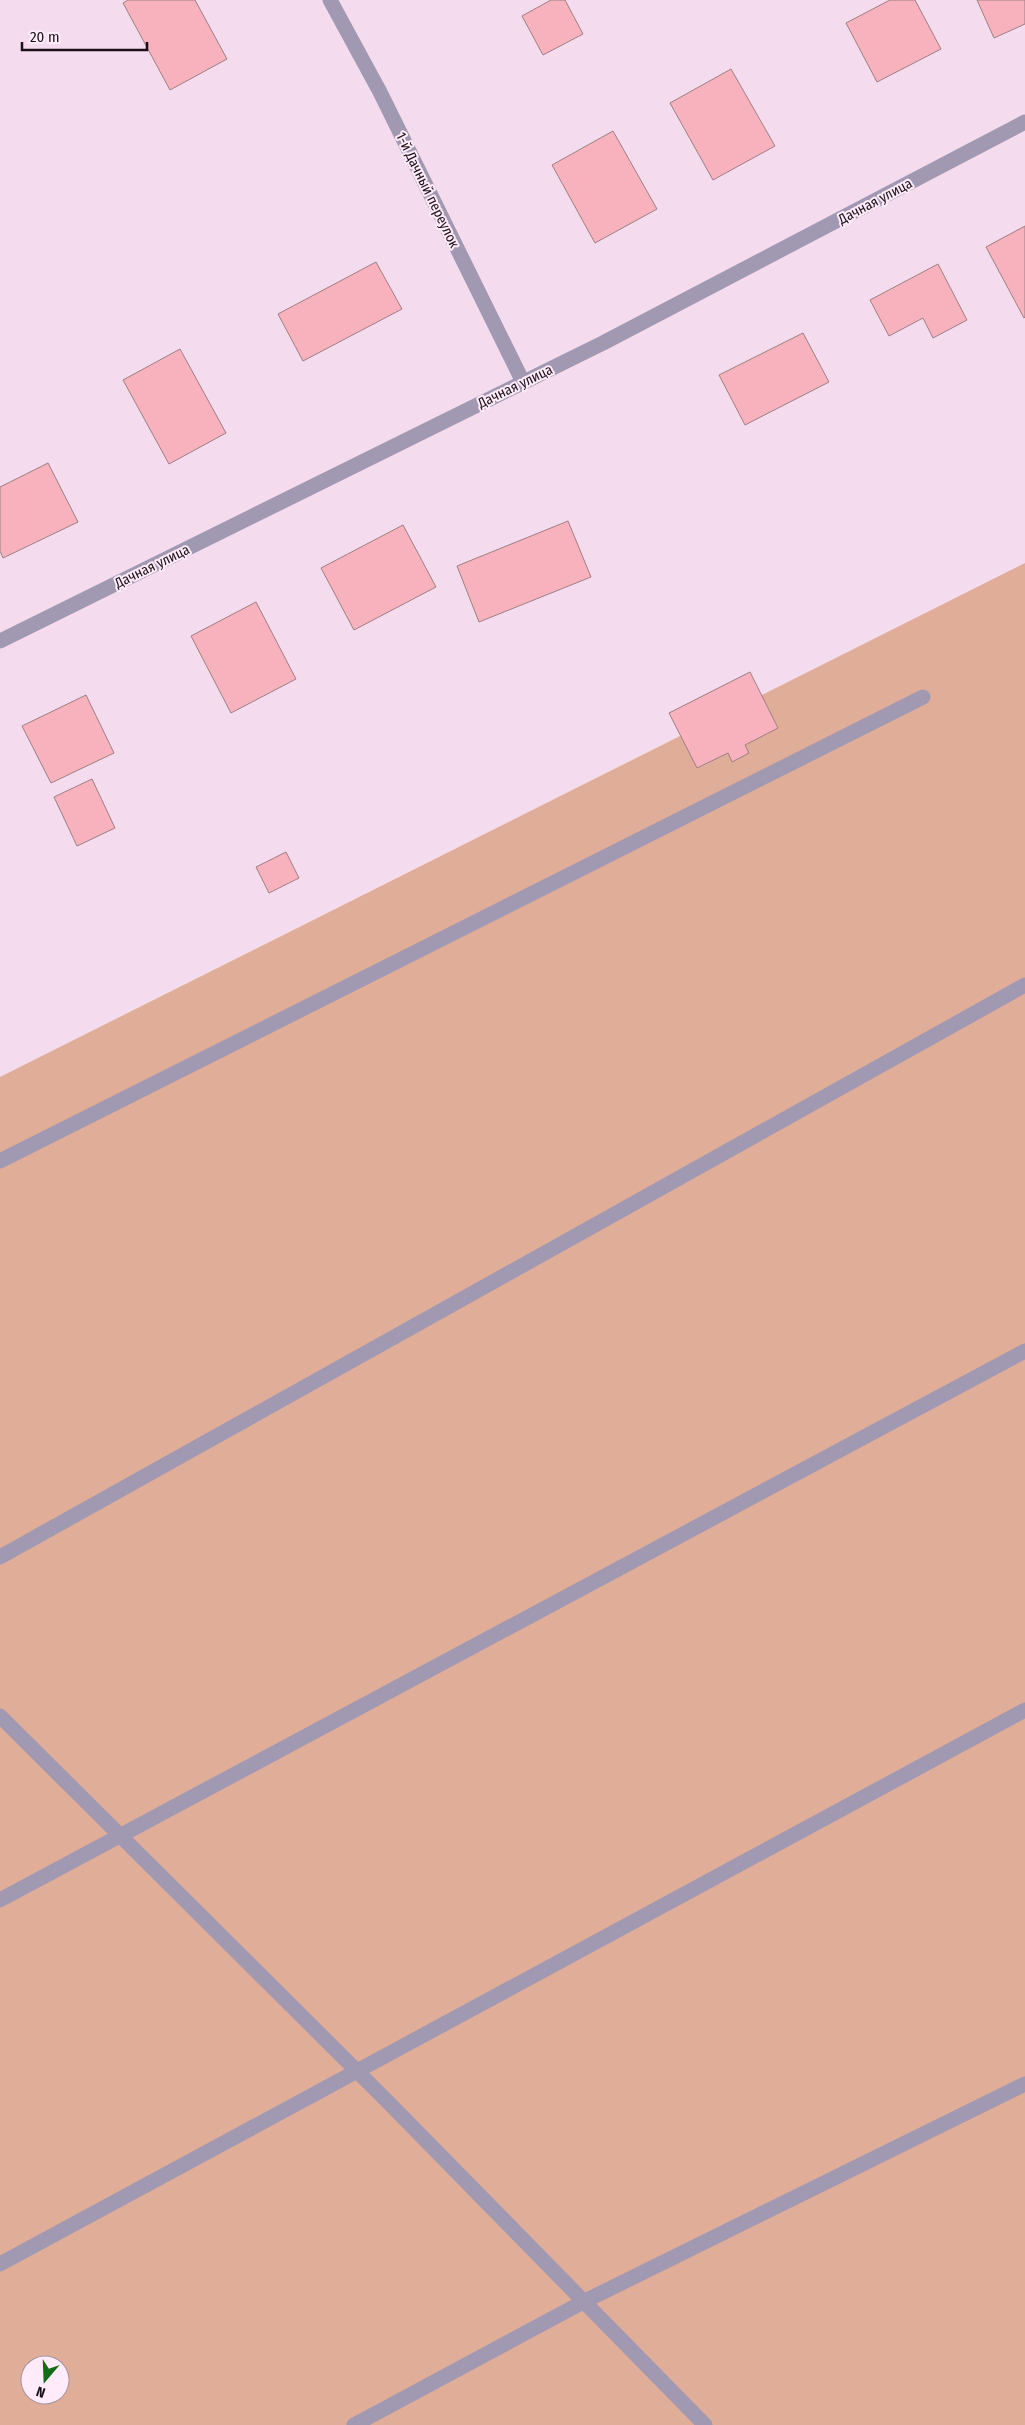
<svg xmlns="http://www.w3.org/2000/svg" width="1025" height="2425" font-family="'Fira Sans Condensed',sans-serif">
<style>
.green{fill:#e0ad99;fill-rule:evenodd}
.building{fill:#f8b2bd;stroke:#9c7f83}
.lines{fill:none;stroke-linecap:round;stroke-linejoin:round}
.lane{stroke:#a198b1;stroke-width:15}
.street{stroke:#a198b1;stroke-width:15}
.labels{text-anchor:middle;stroke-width:4;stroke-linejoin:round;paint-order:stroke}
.street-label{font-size:14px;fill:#191117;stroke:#ffebf9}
</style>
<rect width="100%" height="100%" fill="#f4dcee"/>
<path class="green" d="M1025 563V2425H0V1077ZM30 2365H60V2395H30Z"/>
<path class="building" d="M128 0H195L227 59 170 90 123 3Z
M551 0H565L583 34 543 55 522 16Z
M890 0H915L941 49 877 82 846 23Z
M977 0H1025V24L994 38Z
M731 69 775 146 713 180 670 103Z
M613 131 657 209 595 243 552 165Z
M1025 226V317L1024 318 986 247Z
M376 262 402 309 303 361 278 314Z
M938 264 967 320 933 338 923 318 889 336 870 300Z
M803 333 829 382 745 425 719 375Z
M180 349 226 433 169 464 123 380Z
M48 463 78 522 3 558 0 551V487Z
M568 521 591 577 479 622 457 566Z
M403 525 436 587 354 630 321 568Z
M256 602 296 679 231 713 191 636Z
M750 672 778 728 745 745 749 753 732 762 728 753 697 768 669 713Z
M86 695 114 753 51 783 22 726Z
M92 779 115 828 77 846 54 797Z
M286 852 299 878 269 893 256 867Z"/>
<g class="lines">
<path class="lane" d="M0 1161 923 697
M0 1557 1025 985
M0 1716 387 2101 705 2425
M0 1900 1025 1351
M0 2264 1025 1710
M354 2425 585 2301 1025 2084"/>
<path class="street" d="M330 0 380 92 523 382
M0 641 603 343 1025 122"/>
</g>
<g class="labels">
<g class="street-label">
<text transform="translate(428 190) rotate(64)" y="5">1-й Дачный переулок</text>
<text transform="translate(875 201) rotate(-28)" y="5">Дачная улица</text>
<text transform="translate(515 386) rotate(-26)" y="5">Дачная улица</text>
<text transform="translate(152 566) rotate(-26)" y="5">Дачная улица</text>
</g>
</g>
<g transform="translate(45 2380) rotate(199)"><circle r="24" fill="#ffebf9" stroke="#a3949f"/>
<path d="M0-4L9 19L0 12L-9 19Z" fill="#126c15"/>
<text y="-8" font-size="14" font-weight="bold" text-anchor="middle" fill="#191117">N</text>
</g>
<path d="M22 42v8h125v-8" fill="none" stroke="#191117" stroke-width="2.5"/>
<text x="30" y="42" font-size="15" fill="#191117" stroke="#ffebf9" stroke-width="4" paint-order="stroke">20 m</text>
</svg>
